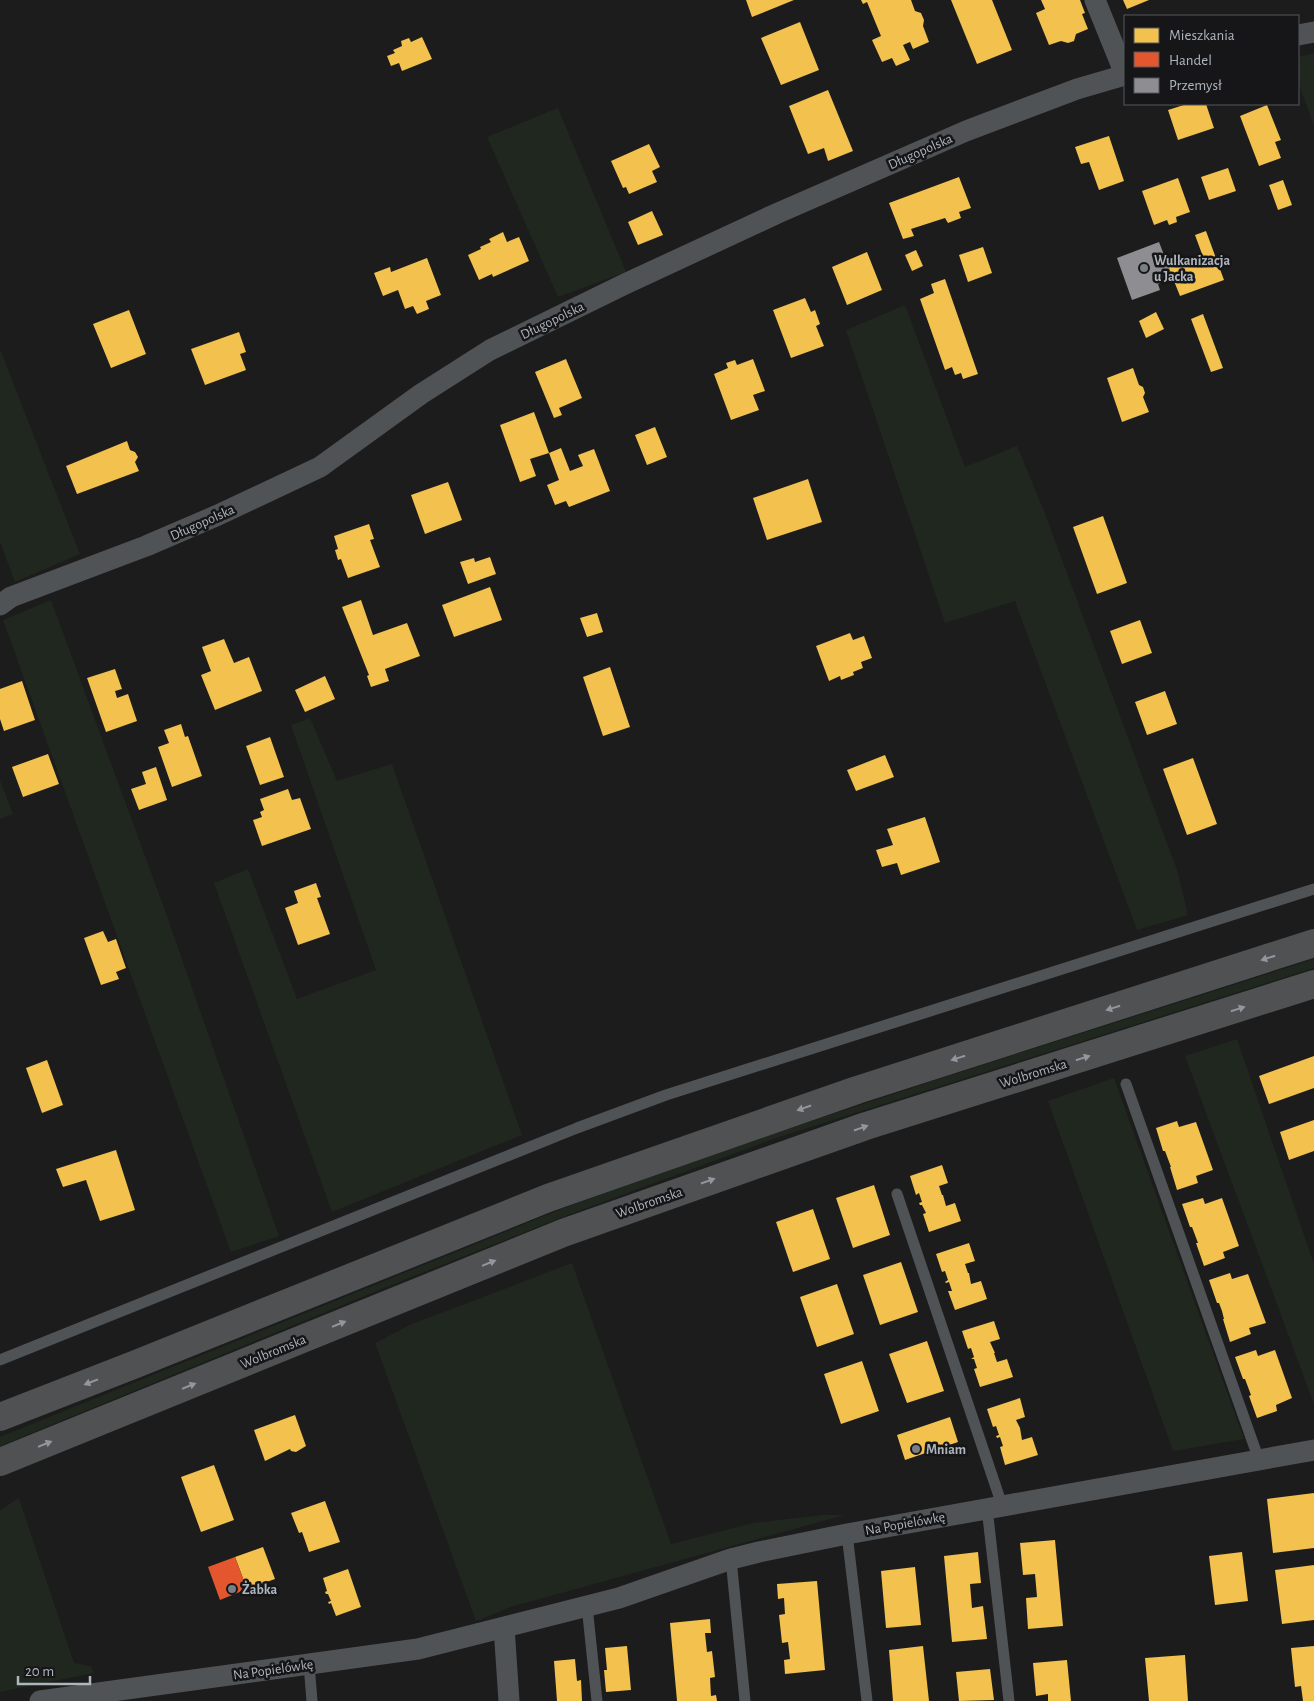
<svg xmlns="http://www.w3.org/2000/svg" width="1314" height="1701" font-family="'Alegreya Sans',sans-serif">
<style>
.green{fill:#1f271f}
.homes{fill:#f2c14e}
.shops{fill:#e4572e}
.industry{fill:#8d8d92}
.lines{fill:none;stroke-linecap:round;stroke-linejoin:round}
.service{stroke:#505355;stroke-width:11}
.minor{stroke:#505355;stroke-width:21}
.secondary{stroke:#4f5153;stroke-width:28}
.oneway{fill:#91979d}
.poi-dot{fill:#7a7f85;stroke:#161618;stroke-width:2}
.labels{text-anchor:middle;stroke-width:5;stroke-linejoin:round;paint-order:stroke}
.street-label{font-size:14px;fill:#adb5bd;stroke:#161618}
.poi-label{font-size:14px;font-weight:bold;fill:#adb5bd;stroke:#161618;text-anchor:start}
</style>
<rect width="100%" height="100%" fill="#1c1c1c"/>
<path class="green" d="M1314 53V126L1298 82V57Z
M558 108 626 272 558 297 487 137Z
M905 305 965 467 1017 446 1044 511 1177 870 1188 915 1137 930 1015 601 945 623 846 330Z
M0 349 80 554 15 582 0 542Z
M51 600 162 902 279 1236 231 1252 3 620Z
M310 718 337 781 392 764 522 1135 332 1212 214 883 248 869 297 999 376 970 291 725Z
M0 780 13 814 0 819Z
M1314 959V968L776 1138 568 1215 394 1284 0 1446V1437L564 1208 732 1147 939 1079Z
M1237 1039 1314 1264V1404L1185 1056Z
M1114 1078 1244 1439 1173 1451 1048 1101Z
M572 1263 671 1544 753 1523 823 1515H845L514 1606 476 1621 375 1343 412 1324Z
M19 1498 74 1663 91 1666 94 1673 0 1692V1510Z"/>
<path class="homes" d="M746 0H794L752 17Z
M861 0H911L915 11 921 13 924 20 923 26 929 42 913 49 910 42 903 45 910 60 896 66 892 58 882 62 872 40 881 36 867 2 863 4Z
M951 0H992L1012 50 977 64Z
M1041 0H1080L1085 13 1082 14 1088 29 1076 34 1074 41 1068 43 1061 41 1049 45 1036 13 1045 9Z
M1123 0H1149L1127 9Z
M800 22 819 70 781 85 761 38Z
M422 37 432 59 402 71 399 63 391 66 387 56 395 53 393 50 402 46 401 41 409 38 411 42Z
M828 90 853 151 828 161 824 148 808 154 789 106Z
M1187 104H1206L1214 128 1178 140 1168 110Z
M1267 105 1281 140 1275 142 1281 158 1259 166 1240 116Z
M1109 136 1124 181 1099 190 1089 162 1081 164 1075 147Z
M649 144 660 167 652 171 657 182 629 194 626 187 623 188 611 161Z
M1228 168 1236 191 1209 200 1201 177Z
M959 177 971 208 959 212 961 218 948 223 945 218 911 229 914 236 903 239 889 203Z
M1178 178 1190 212 1176 217 1177 222 1169 225 1167 220 1154 225 1142 191Z
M1283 180 1292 205 1278 210 1269 185Z
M652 211 663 235 638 245 628 222Z
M1206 231 1224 280 1180 296 1168 266 1202 254 1195 235Z
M503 232 507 242 519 237 529 261 493 277 492 274 479 280 468 255 481 249 480 247 491 242 489 239Z
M983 247 992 273 968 282 959 255Z
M916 250 923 266 912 271 905 255Z
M867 252 882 290 847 305 832 267Z
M427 258 441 295 426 301 429 309 417 314 413 306 405 309 398 290 383 296 374 273 390 267 391 272Z
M945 279 978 374 963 379 961 373 955 375 952 367 945 370 920 299 934 293 931 284Z
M805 298 811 312 815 310 820 324 816 326 824 346 791 358 773 310Z
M129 310 146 354 111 368 93 324Z
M1156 312 1164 329 1146 338 1139 321Z
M1203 314 1223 368 1211 372 1191 319Z
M239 332 246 352 240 354 246 370 205 385 191 349Z
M566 359 582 398 559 408 562 415 554 418 535 372Z
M753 359 765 391 753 395 759 410 731 420 714 374 728 368 726 363 735 360 737 365Z
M1133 368 1139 385 1143 387 1145 393 1143 397 1149 412 1122 422 1107 378Z
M534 412 549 453 530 459 536 476 520 482 500 425Z
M655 427 667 457 647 465 635 435Z
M127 441 130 450 135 452 138 457 135 462 139 471 77 494 66 466Z
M561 448 570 471 583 466 578 455 594 449 610 491 569 507 566 501 555 505 547 485 559 480 549 453Z
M808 479 822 522 767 540 753 498Z
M448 482 462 520 425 534 411 495Z
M1103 516 1127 583 1097 594 1073 527Z
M369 524 374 539 370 540 380 567 348 578 341 559 338 560 335 550 338 549 334 536Z
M490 557 496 574 468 584 460 562 474 558 475 562Z
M490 587 502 620 454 637 442 605Z
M361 600 373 635 407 623 420 656 385 669 389 681 371 687 367 676 369 675 342 607Z
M597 613 603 632 587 637 580 618Z
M1140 620 1152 653 1122 664 1110 631Z
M850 633 853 640 864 636 872 658 861 662 863 668 853 672 854 675 841 680 840 676 829 681 816 646Z
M224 639 234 663 249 657 262 691 215 710 201 675 211 671 202 647Z
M610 667 630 727 603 736 583 677Z
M115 669 122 689 115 691 117 698 128 694 137 721 106 732 87 678Z
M325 676 335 699 305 712 295 690Z
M22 681 35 720 4 731 0 719V689Z
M1165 691 1177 724 1147 735 1135 702Z
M181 724 185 737 188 736 202 776 172 787 158 747 169 743 164 730Z
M270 737 284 777 260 785 246 746Z
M48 754 59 784 23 797 12 767Z
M885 755 894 777 856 791 847 770Z
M1193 758 1217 824 1187 835 1163 769Z
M156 767 167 800 139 810 131 789 146 784 142 772Z
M288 789 292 800 300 798 311 829 262 846 253 820 262 817 260 812 264 810 260 799Z
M925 817 940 862 901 875 897 863 882 867 876 850 893 845 887 829Z
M316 883 321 897 317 898 330 934 298 945 285 908 298 903 294 891Z
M103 931 108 942 116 939 126 968 116 972 119 979 101 985 84 938Z
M1314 1056V1088L1269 1104 1259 1076Z
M47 1060 63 1105 42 1113 26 1068Z
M1314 1120V1151L1289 1160 1280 1132Z
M1177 1121 1179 1127 1196 1122 1213 1170 1196 1176 1198 1183 1177 1190 1170 1167H1171L1165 1151H1163L1156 1128Z
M116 1150 135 1210 100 1221 86 1180 63 1187 56 1169Z
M942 1165 948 1183 939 1186 942 1195H943L946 1206 955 1203 961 1221 929 1232 923 1214 926 1213 922 1205H920L919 1203 922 1202 919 1193 916 1195 910 1176Z
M874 1185 890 1235 853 1248 836 1198Z
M1203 1198 1205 1204 1222 1198 1239 1246 1223 1252 1225 1258 1204 1266 1196 1243H1198L1192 1227H1190L1182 1204Z
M813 1209 830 1259 793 1272 776 1222Z
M969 1243 975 1261 965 1264 968 1273H969L971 1284 981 1281 987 1299 955 1310 948 1291H952L949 1282 946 1283 945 1282 948 1280 945 1271 942 1272 936 1254Z
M901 1262 918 1312 880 1325 863 1275Z
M1230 1273 1232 1279 1248 1274 1266 1323 1249 1328 1251 1334 1230 1342 1223 1319H1224L1222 1311 1219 1303H1217L1209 1280Z
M837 1284 854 1334 817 1347 800 1297Z
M994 1321 1000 1339 990 1342 995 1353H994L997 1362 1007 1359 1013 1377 980 1387 974 1369 977 1368 974 1359H971L974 1357 971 1348 968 1349 962 1331Z
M927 1341 944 1391 907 1403 889 1354Z
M1256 1350 1258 1356 1275 1350 1292 1398 1276 1405 1277 1411 1257 1418 1249 1396 1251 1395 1245 1379H1243L1235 1357Z
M862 1361 879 1411 841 1424 824 1374Z
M1020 1398 1025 1417 1016 1420 1020 1428 1022 1440 1032 1437 1038 1455 1005 1465 1000 1447 1003 1446 1000 1437 997 1438 996 1436 999 1435 996 1426 993 1427 987 1409Z
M295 1415 306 1446 296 1452 291 1451 290 1449 265 1461 254 1430Z
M950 1417 958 1442 905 1460 897 1435Z
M214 1465 234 1520 201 1532 181 1477Z
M1314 1493V1548L1273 1553 1267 1499Z
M325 1501 340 1542 309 1552 302 1532 299 1533 291 1513Z
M1055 1540 1063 1626 1028 1629 1026 1598 1037 1597 1035 1574 1023 1575 1020 1543Z
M263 1547 275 1579 247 1589 235 1557Z
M978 1552 981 1583 970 1584 972 1608 983 1606 987 1639 952 1642 944 1556Z
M1242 1552 1248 1601 1215 1605 1209 1556Z
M1314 1565V1620L1282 1624 1275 1570Z
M915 1567 921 1625 886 1628 881 1571Z
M348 1569 361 1607 336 1616 331 1603 329 1604 328 1602 331 1601 328 1594H326L325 1592 327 1591 323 1578Z
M817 1581 825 1670 785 1674 784 1660 790 1659 788 1642 782 1643 779 1615 785 1614 784 1598 778 1599 777 1584Z
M710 1619 711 1633H705L707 1652 712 1651 715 1677 710 1678 711 1696 716 1695 717 1701H677L670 1623Z
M627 1646 631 1690 606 1692 604 1670H607L605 1648Z
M923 1646 929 1701H893L889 1650Z
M1314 1646V1701H1303L1301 1686 1295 1687 1291 1648Z
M1185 1655 1188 1701H1149L1145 1658Z
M575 1659 577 1681 581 1680 582 1701H557L554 1661Z
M1067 1660 1071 1701H1048V1694L1036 1696 1033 1663Z
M990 1669 994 1700 959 1701 956 1672Z"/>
<path class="shops" d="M235 1557 247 1589 220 1600 208 1567Z"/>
<path class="industry" d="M1159 242 1173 278 1158 284 1160 290 1132 300 1117 258Z"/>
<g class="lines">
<path class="service" d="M1126 1084 1259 1460
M897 1194 1002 1505
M0 1360 577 1128 666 1095 1314 889
M987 1508 1009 1701
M847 1534 867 1701
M731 1559 745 1701
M587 1606 597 1701
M309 1664 312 1701"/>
<path class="minor" d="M1095 0 1125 74
M1298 35 1314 32
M0 605 11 597 146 546 218 515 320 467 421 394 490 350 625 284 778 213 966 131 1077 89 1125 75
M504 1627 509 1701
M40 1701 418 1649 619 1598 731 1559 759 1552 847 1534 1314 1450"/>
<path class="secondary" d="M0 1417 136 1364 548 1198 857 1090 1314 943
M0 1462 563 1233 866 1126 1314 984"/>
</g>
<defs><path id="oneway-solid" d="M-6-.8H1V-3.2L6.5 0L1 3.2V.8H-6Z" transform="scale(1.25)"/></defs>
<g class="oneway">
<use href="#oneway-solid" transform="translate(1268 958) rotate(162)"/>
<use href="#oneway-solid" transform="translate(1113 1008) rotate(162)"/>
<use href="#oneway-solid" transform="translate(1238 1009) rotate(-18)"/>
<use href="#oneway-solid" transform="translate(958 1058) rotate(162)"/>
<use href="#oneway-solid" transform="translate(1083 1058) rotate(-17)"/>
<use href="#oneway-solid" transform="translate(804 1108) rotate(161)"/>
<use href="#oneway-solid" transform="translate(861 1128) rotate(-19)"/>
<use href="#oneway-solid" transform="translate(708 1181) rotate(-19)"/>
<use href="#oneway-solid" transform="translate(489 1263) rotate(-22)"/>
<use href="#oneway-solid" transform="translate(339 1324) rotate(-22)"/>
<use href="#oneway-solid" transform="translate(91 1382) rotate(159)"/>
<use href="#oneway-solid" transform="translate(189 1386) rotate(-22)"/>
<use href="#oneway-solid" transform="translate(45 1444) rotate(-22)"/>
</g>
<g class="poi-dot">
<circle cx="1144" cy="268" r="5"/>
<circle cx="916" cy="1449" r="5"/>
<circle cx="232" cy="1589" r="5"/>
</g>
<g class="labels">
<g class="street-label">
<text transform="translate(920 151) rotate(-24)" y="5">Długopolska</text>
<text transform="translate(552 320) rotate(-26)" y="5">Długopolska</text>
<text transform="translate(202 522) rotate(-24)" y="5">Długopolska</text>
<text transform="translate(1033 1073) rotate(-17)" y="5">Wolbromska</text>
<text transform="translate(649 1202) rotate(-19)" y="5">Wolbromska</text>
<text transform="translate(273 1351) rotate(-22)" y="5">Wolbromska</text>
<text transform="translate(905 1523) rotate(-10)" y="5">Na Popielówkę</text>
<text transform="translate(273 1669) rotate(-8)" y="5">Na Popielówkę</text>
</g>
<g class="poi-label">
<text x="1154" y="265">Wulkanizacja<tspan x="1154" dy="16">u Jacka</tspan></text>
<text x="926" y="1454">Mniam</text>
<text x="242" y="1594">Żabka</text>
</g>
</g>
<rect x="1124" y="15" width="175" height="90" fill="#161618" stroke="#52565a"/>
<rect x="1134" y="28" width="25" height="15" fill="#f2c14e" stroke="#52565a"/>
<text x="1169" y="40" font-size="15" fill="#adb5bd">Mieszkania</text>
<rect x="1134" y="52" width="25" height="15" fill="#e4572e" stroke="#52565a"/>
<text x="1169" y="65" font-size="15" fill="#adb5bd">Handel</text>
<rect x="1134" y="78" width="25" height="15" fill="#8d8d92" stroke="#52565a"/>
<text x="1169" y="90" font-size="15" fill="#adb5bd">Przemysł</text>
<path d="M18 1676v8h72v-8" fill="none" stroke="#adb5bd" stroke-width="2.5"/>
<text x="25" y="1676" font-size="15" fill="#adb5bd" stroke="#161618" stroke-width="4" paint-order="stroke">20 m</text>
</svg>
